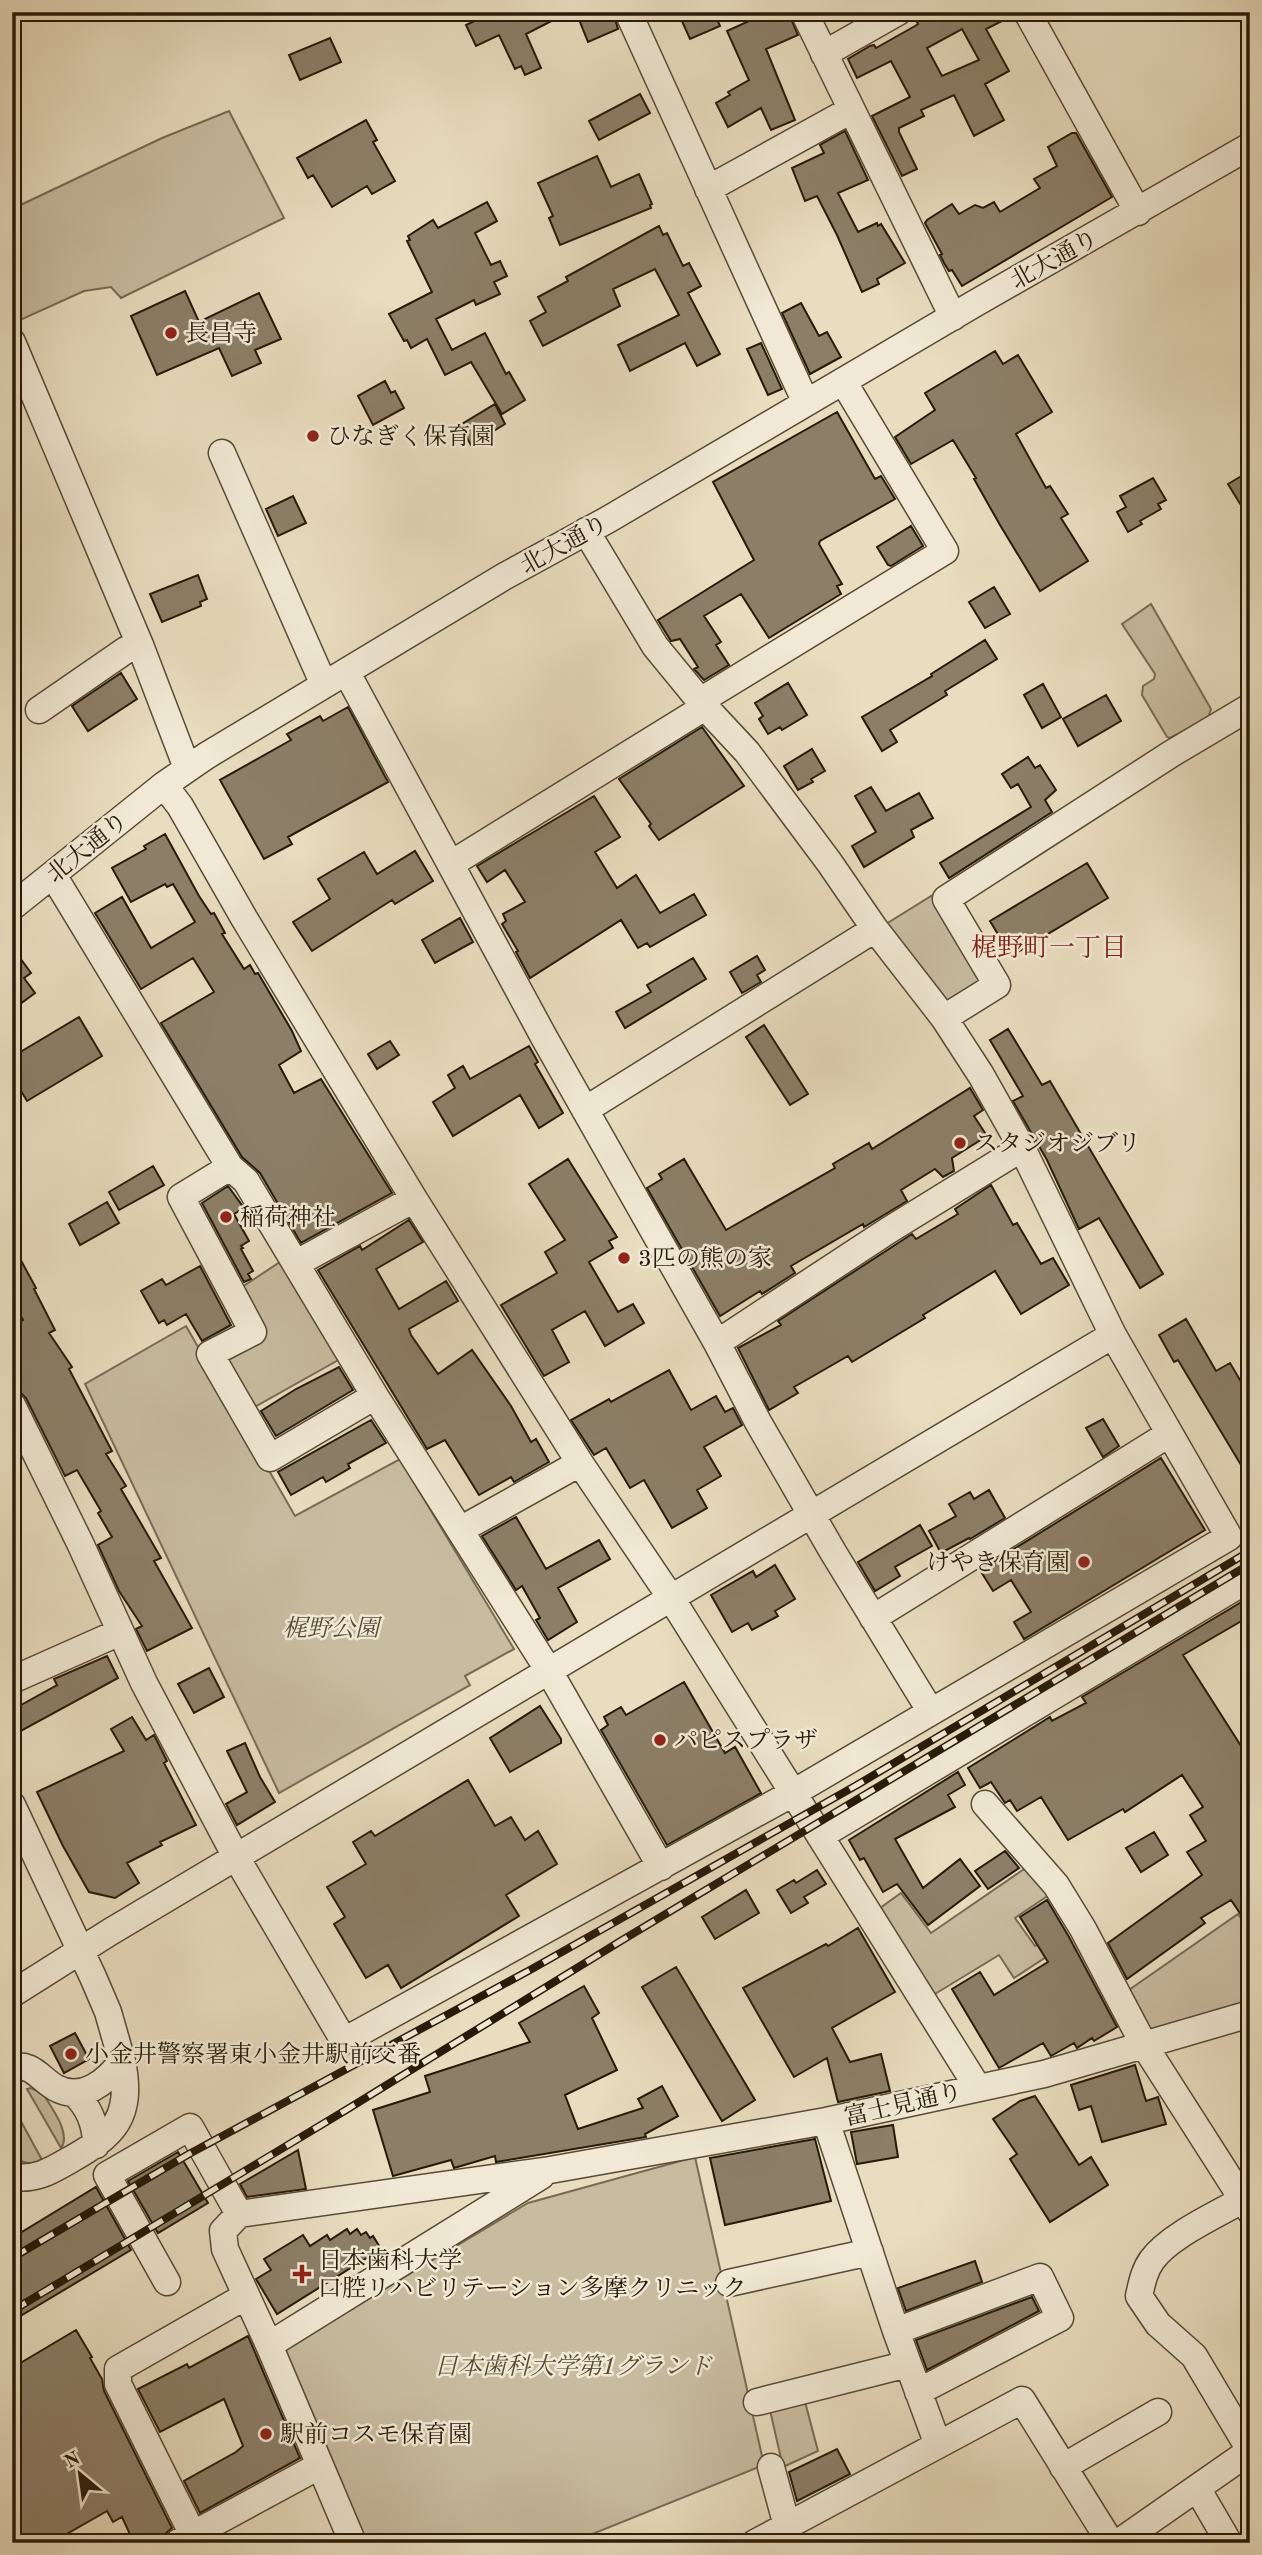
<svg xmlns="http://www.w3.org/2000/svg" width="1262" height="2555" font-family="'Old Standard TT','Noto Serif JP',serif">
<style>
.green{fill:#c8bca0;stroke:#786b54;stroke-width:2}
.building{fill:#8c7f68;stroke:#271a09;stroke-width:2;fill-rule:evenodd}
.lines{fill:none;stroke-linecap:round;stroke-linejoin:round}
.minor-casing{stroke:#584b36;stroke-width:29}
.minor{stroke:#f1e9d5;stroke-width:26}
.rail-casing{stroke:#271a09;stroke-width:8}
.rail{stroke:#f1e9d5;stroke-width:5;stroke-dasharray:16;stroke-linecap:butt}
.poi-dot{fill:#8f2418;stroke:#f1e9d5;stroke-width:2.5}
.labels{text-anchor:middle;stroke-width:5;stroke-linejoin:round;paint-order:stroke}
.street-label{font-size:24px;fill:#271a09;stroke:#f1e9d5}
.poi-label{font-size:24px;fill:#271a09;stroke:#f1e9d5;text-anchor:start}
.park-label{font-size:24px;font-style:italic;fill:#574b36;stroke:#f1e9d5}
.neighbourhood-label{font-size:26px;fill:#7a1f14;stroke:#f1e9d5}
</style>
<rect width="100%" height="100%" fill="#e9ddbf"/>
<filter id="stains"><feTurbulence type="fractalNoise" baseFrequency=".00286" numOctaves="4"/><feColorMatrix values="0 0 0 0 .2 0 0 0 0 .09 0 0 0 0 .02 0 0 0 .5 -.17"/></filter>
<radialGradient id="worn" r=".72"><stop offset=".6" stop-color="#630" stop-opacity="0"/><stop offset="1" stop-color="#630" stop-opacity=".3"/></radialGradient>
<path class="green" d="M229 111 284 218 121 298 111 287 84 291 18 321 12 303V209L162 138Z
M1151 604 1211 709 1208 718 1170 738 1167 737 1142 695 1143 686 1154 679 1155 674 1122 624Z
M936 893 984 980 942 1004 886 924Z
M283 1260 342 1358 251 1409 222 1356 266 1332 242 1287Z
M186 1326 295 1516 400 1459 514 1649 465 1676 470 1685 279 1793 85 1384Z
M1030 1865 1049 1895 1015 1918 1035 1946 1062 1930 1069 1942 1014 1978 999 1955 930 1997 876 1911 901 1893 931 1933Z
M1238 1914 1250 1932V2002L1149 2030 1126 1992Z
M30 2088 42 2092C50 2106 72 2133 61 2148L27 2089Z
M12 2105 41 2158 40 2162C27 2164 20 2164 12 2152Z
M695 2157 764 2465 570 2543H360L277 2353 528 2203Z
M804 2398 818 2451 783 2467 769 2406Z"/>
<path class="building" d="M493 12H569L526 34 541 68 525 75 521 66 515 69 499 35 476 46 466 25Z
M576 12H613L618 29 588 42Z
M696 12H714L720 26 690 39 681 19Z
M756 12H788L798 35 766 49 795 120 771 130 761 108 728 127 716 103 730 95 728 92 749 80 727 31 758 17Z
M931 12H1011L1012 16 986 29 1009 71 985 84 1004 120 974 136 954 95 921 110 924 116 899 128V132L917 169 902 176 872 116 910 97 891 61 857 78 848 59 870 46 874 45 876 48 915 26 918 24 916 20ZM962 29 979 60 942 76 927 48Z
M330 38 341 62 300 80 289 55Z
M640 94 650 113 599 140 589 121Z
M366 120 377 140 373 142 395 181 372 194 367 186 332 207 313 175 308 178 297 158Z
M845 131 868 180 838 193 858 232 877 223 878 226 881 224 905 263 877 279 879 284 862 292 837 235 817 196 805 201 792 168 824 153 820 145Z
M1072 133H1076L1112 197 962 286 952 270 949 271 944 263 940 255 942 254 925 223 927 220 952 204 959 214 975 205 983 208 994 202 1000 212 1040 188 1034 179 1057 166 1048 147Z
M597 156 611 187 639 174 652 204 650 205 651 208 560 245 549 218 553 216 538 183Z
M487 202 497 221 475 233 491 265 500 261 507 276 494 282 500 294 476 305 474 300 436 319 452 350 485 333 506 374 509 372 525 400 502 414 471 362 445 375 427 339 411 348 407 340 404 341 389 314 432 292 407 241 410 240 408 236 433 220 438 228Z
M659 226 663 235 667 233 683 266 689 263 701 286 688 293 720 354 697 366 685 343 630 371 618 345 679 315 655 269 613 289 620 306 543 346 530 321 546 312 538 297 568 281 566 277Z
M185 291 199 322 259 293 281 339 255 350 261 363 232 376 219 348 157 375 131 316Z
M801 303 819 336 827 332 841 357 810 374 782 313Z
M761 343 782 389 768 395 747 349Z
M995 351 1003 364 1018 355 1052 412 1016 434 1046 488 1050 486 1068 514 1061 518 1088 561 1040 591 1000 525 974 479 976 478 953 440 911 464 895 437 935 410 925 393Z
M385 381 391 393 395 391 404 408 373 425 358 396Z
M495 404 505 424 471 445 461 427 464 426 462 424Z
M837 412 875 479 881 476 895 499 820 541 819 544 842 584 837 586 841 594 769 638 741 594 704 616 721 642 716 645 729 665 704 680 694 669 698 667 680 639 671 641 658 620 754 560 713 482Z
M1250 471V520L1228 484Z
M1153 478 1166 500 1158 504 1161 509 1140 521 1142 524 1128 532 1117 512 1126 507 1120 496Z
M293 496 306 523 278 536 266 509Z
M911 526 923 546 891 566 888 565 877 547Z
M198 575 207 599 200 602 201 606 162 622 150 594Z
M994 587 1010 614 985 628 969 602Z
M985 640 997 659 945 691 947 695 890 730 897 742 882 751 862 717 932 676 931 674Z
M121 673 137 699 88 731 72 706Z
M788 683 807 715 782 730 780 727 768 734 759 719 763 716 755 703Z
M1043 684 1061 717 1042 728 1024 695Z
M1106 695 1121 721 1078 746 1063 719Z
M348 707 388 782 288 837 292 844 264 859 220 780 291 740 287 734 320 716 323 721Z
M702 727 744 786 659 840 649 826 651 824 619 779Z
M812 749 825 771 811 779 813 782 798 790 784 766Z
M1028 757 1035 768 1040 765 1056 790 1045 800 1052 812 949 878 940 863 1031 807 1018 784 1011 788 1002 774Z
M871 787 886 811 919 793 933 818 911 830 914 837 864 867 852 846 876 832 855 796Z
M594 796 620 837 595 852 617 888 636 875 660 913 694 894 706 915 650 947 647 943 638 948 621 920 530 978 516 952 518 951 502 924 506 921 503 914 525 902 505 870 487 882 477 866Z
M165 834 199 896 211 914 214 913 225 933 222 934 244 969 250 965 255 974 258 973 292 1031 301 1051 279 1065 294 1093 321 1079 392 1193 301 1243 260 1173 242 1157 161 1023 214 992 193 958 141 989 95 913 122 897 151 948 195 922 173 884 167 887 165 884 131 902 112 868 146 849 144 846Z
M415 851 433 881 395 904 392 900 312 951 293 922 330 899 318 879 364 852 377 874Z
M1087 863 1108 898 1011 956 990 921Z
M460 918 473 942 435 963 422 940Z
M12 947 31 973 24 978 35 993 12 1010Z
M757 956 765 970 757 975 761 982 742 993 730 972Z
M693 958 706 979 625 1028 616 1012 651 992 647 985Z
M79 1017 102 1056 27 1101 12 1076V1057Z
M764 1025 808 1094 790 1105 746 1037Z
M1008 1029 1042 1085 1050 1081 1163 1274 1140 1288 1099 1218 1079 1229 1047 1160 1013 1101 1023 1096 990 1040Z
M390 1041 399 1055 377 1069 368 1054Z
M529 1046 538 1062 535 1064 563 1113 539 1128 520 1095 453 1136 433 1102 455 1088 448 1075 463 1066 470 1079Z
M970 1088 983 1110 974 1116 987 1136 952 1158 954 1171 943 1177 935 1169 901 1190 907 1201 864 1227 863 1224 791 1266 795 1273 762 1294 760 1291 720 1316 647 1188 662 1179 659 1174 684 1159 726 1230 835 1168 833 1164 869 1143 872 1149Z
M568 1159 617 1237 609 1241 613 1248 589 1262 618 1312 633 1304 644 1323 605 1346 585 1311 552 1330 569 1362 544 1376 501 1305 557 1273 545 1252 565 1240 529 1184Z
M153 1166 164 1185 119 1210 109 1192Z
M991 1185 1013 1225 1017 1223 1041 1264 1053 1258 1069 1285 1021 1314 995 1271 923 1315 925 1318 852 1362 848 1356 794 1387 798 1393 769 1410 738 1348 781 1325 778 1321 912 1234 916 1239 958 1214 955 1209Z
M228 1186 244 1208 234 1214 249 1241 241 1246 243 1248 241 1249 253 1271 248 1274 251 1279 244 1282 202 1203Z
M107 1202 119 1223 80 1245 69 1224Z
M409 1220 423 1242 376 1269 399 1309 446 1281 458 1301 409 1329 411 1335 438 1374 472 1350 511 1406 531 1442 536 1439 549 1462 514 1482 511 1477 479 1495 445 1440 427 1449 318 1270 360 1246 362 1250Z
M12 1244 36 1288 34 1289 55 1330 49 1333 72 1367 69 1369 112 1451 106 1454 126 1486 121 1489 161 1558 154 1561 192 1628 147 1651 136 1629 142 1626 119 1591 98 1545 112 1537 98 1513 101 1511 77 1470 65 1476 26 1398 20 1392 12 1389V1342L21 1337 15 1324 23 1320 12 1300Z
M200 1266 231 1325 202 1341 186 1314 167 1325 164 1320 159 1323 141 1291 162 1279 166 1285Z
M1186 1319 1216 1371 1230 1363 1250 1397V1480L1178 1360 1174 1362 1159 1335Z
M339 1367 353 1390 276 1436 261 1411 296 1389Z
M669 1370 691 1410 716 1396 725 1412 733 1408 742 1425 704 1447 721 1476 697 1490 707 1508 672 1528 644 1480 630 1488 606 1448 594 1455 571 1420 609 1399 611 1402Z
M1103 1419 1119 1446 1103 1457 1086 1428Z
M371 1420 386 1443 348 1464 350 1468 326 1482 323 1477 291 1495 278 1472Z
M1161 1458 1205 1530 1024 1639 1014 1622 1031 1612 1011 1580 993 1591 980 1570Z
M989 1490 1005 1518 970 1539 969 1538 941 1553 929 1531 956 1516 949 1504 970 1492 974 1499Z
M516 1517 546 1569 599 1540 610 1559 558 1588 577 1622 548 1640 536 1620 540 1618 522 1586 516 1590 482 1536Z
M920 1525 932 1546 895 1567 900 1576 875 1591 858 1562Z
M775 1565 795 1599 775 1611 778 1616 752 1630 748 1623 732 1632 711 1595 753 1571 756 1577Z
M1250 1597V1616L1183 1655 1250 1760V1928L1231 1900 1201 1918 1205 1923 1127 1979 1108 1943 1202 1875 1187 1852 1206 1841 1190 1815 1203 1807 1182 1775 1125 1812 1123 1809 1068 1840 1041 1797 1017 1811 1010 1800 1005 1803 991 1782 980 1788 968 1768 1050 1717 1052 1721 1086 1703 1082 1697Z
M107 1656 118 1678 19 1732 12 1719V1710L57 1685 54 1679Z
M209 1668 224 1697 194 1713 178 1684Z
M684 1682 725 1753 735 1747 761 1793 667 1845 601 1730 608 1725 604 1717 621 1707 626 1715Z
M540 1706 561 1739V1743L510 1772 490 1738Z
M132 1717 146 1740 154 1735 167 1761 164 1763 196 1825 160 1842 162 1845 127 1863 139 1883 115 1898 89 1892 63 1846 37 1792 124 1751 111 1729Z
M245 1743 260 1777 275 1802 237 1825 226 1804 247 1792 227 1751Z
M958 1772 965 1785 948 1795 955 1807 895 1839 923 1888 960 1859 980 1886 928 1925 897 1884 883 1892 864 1858 860 1860 849 1840Z
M468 1780 495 1826 511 1817 525 1840 538 1831 557 1864 506 1895 519 1916 401 1988 388 1965 366 1978 334 1924 345 1917 327 1887 366 1864 353 1842 371 1831 375 1836Z
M1154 1832 1168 1855 1141 1872 1126 1848Z
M1005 1851 1019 1868 988 1889 975 1871Z
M817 1870 826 1884 804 1897 808 1903 791 1913 777 1890 794 1880 796 1883Z
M746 1890 759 1913 715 1939 702 1917Z
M1047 1900 1069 1937 1117 2027 1094 2041 1092 2038 1077 2048 1074 2043 1051 2056 1043 2043 999 2068 952 1989 980 1972 994 1995 1048 1962 1020 1917Z
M858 1928 895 1992 832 2028 850 2062 881 2054 890 2091 838 2102 827 2058 794 2077 743 1988 826 1944 828 1946Z
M676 1967 755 2100 722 2121 642 1987Z
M584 1986 599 2013 592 2018 617 2070 565 2095 578 2129 643 2108 638 2099 662 2086 678 2116 645 2134 646 2137 496 2162 495 2156 454 2168 451 2160 393 2176 373 2110 430 2092 425 2076 530 2042 519 2023Z
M75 2033 89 2059 64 2073 50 2046Z
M1135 2065 1146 2101 1158 2097 1166 2124 1102 2142 1091 2106 1079 2110 1071 2085Z
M1035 2096 1079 2165 1091 2157 1108 2185 1050 2222 1010 2159 1017 2154 993 2119 1020 2101Z
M893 2125 898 2157 857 2164 851 2132Z
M815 2139 831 2201 725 2225 710 2158Z
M298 2150 306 2189 247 2197 240 2184Z
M178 2152 208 2203 158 2233 128 2181Z
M96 2187 131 2250 12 2321V2238Z
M347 2229 350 2234 357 2229 361 2235 366 2232 370 2238 373 2236 381 2249 277 2314 256 2279 271 2270 264 2259 303 2235 310 2246 327 2235 330 2240Z
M975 2261 982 2282 906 2311 898 2288Z
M1032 2297 1039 2311 927 2370 916 2340Z
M76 2330 92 2357 90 2358 102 2379 104 2391 172 2528 166 2533 164 2540 159 2543H134L122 2517 113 2522 107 2511 51 2543H12V2368Z
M248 2336 300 2458 200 2513 184 2481 236 2452 243 2446 224 2399 160 2432 138 2389 187 2364 189 2368Z
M837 2449 850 2474 797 2501 789 2472Z"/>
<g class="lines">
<defs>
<path id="minor" d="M628 12 806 403
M804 12 953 317
M1027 12 1138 212
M824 54 898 12
M708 189 851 110
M12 342 140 645 187 768
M222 453 324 685
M347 673 545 1039 717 1343 758 1422 833 1552 931 1712
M700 701 945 551 843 381
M39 710 126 650 140 645
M164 785 180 806 244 918 414 1199 580 1463 671 1598 978 2088
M451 864 705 707
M53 875 230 1167 246 1181 375 1396 549 1671 661 1867
M12 907 164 785 206 756 505 576 609 519 974 304 1250 146
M944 1018 997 985 946 899 1171 754 1250 707
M585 1110 875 929
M230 1167 181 1197 253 1332 210 1354 270 1458 375 1396
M297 1263 414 1199
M717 1343 889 1230 1022 1148
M12 1405 80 1543 144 1683 236 1857 344 2041 793 1793 1229 1537 1113 1335 1022 1148 981 1075 944 1018 875 929 829 862 747 752 705 707 655 646 586 531
M460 1530 580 1463
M873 1618 1169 1434
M12 1680 120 1632
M985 1804 1056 1885 1083 1929 1144 2045 1250 2211
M12 1805 93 1977 108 2012 122 2061
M820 1836 1250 1578
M12 1994 110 1932 1113 1335
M12 2068C31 2061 41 2080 56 2088 82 2102 107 2082 122 2061 133 2117 115 2135 68 2161 49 2172 35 2180 12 2177
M74 2093C89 2107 96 2125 96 2145
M826 2121 896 2331 938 2445
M1242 2200C1216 2215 1169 2236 1152 2260 1144 2271 1142 2283 1139 2296L1158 2324 1194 2356 1250 2450
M167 2282 107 2175 190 2127 239 2214
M729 2283 870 2252
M896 2331 1040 2277 1060 2318 918 2392
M269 2345 541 2176
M757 2402 908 2364
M771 2467 787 2526
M1063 2467 1158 2412
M1197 2488 1229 2543
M179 2542 319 2466
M197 2543 118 2384V2369L246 2296
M353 2543 269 2345 225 2249 223 2231 239 2214 550 2170 826 2121 1044 2074 1250 2014
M755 2543 1022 2400 1111 2543
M1118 2543 1250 2451"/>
</defs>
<use href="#minor" class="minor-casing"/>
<use href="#minor" class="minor"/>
<defs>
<path id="rail" d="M12 2258 189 2154 530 1970 857 1785 1250 1551
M12 2311 346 2110 624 1939 1250 1564"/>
</defs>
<use href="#rail" class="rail-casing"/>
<use href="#rail" class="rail"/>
</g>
<g class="poi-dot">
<circle cx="171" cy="333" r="7"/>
<circle cx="313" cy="436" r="7"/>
<circle cx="960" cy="1143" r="7"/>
<circle cx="226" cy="1217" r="7"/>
<circle cx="624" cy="1258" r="7"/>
<circle cx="1084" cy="1562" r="7"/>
<circle cx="660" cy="1740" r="7"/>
<circle cx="71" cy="2054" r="7"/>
<path d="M298.5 2263.5h7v7h7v7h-7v7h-7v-7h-7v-7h7z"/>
<circle cx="266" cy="2434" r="7"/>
</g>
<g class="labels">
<g class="street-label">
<text transform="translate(1054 259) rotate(-29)" y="8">北大通り</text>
<text transform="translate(564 544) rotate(-29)" y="8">北大通り</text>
<text transform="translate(87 847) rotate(-39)" y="8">北大通り</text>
<text transform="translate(903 2104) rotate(-13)" y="8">富士見通り</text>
</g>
<g class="poi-label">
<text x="185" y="341">長昌寺</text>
<text x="327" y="444">ひなぎく保育園</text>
<text x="974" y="1151">スタジオジブリ</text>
<text x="240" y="1225">稲荷神社</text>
<text x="638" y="1266">3匹の熊の家</text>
<text x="1070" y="1570" text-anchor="end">けやき保育園</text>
<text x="674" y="1748">パピスプラザ</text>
<text x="85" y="2062">小金井警察署東小金井駅前交番</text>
<text x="318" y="2268">日本歯科大学<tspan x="318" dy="28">口腔リハビリテーション多摩クリニック</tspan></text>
<text x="280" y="2442">駅前コスモ保育園</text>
</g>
<g class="park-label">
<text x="331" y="1636">梶野公園</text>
<text x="573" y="2374">日本歯科大学第1グランド</text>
</g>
<g class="neighbourhood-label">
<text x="1049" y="956">梶野町一丁目</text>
</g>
</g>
<rect width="1262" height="2555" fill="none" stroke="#e9ddbf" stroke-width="42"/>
<rect x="14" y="14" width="1234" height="2527" fill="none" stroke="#271a09" stroke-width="3.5"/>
<rect x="21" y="21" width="1220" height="2513" fill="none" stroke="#271a09" stroke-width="2"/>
<g transform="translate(80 2474) rotate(331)" stroke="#f1e9d5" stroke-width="5" paint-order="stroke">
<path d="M0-5L12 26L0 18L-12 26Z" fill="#271a09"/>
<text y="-10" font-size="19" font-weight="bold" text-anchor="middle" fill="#271a09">N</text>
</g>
<rect width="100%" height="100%" filter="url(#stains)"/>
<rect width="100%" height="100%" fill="url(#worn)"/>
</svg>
